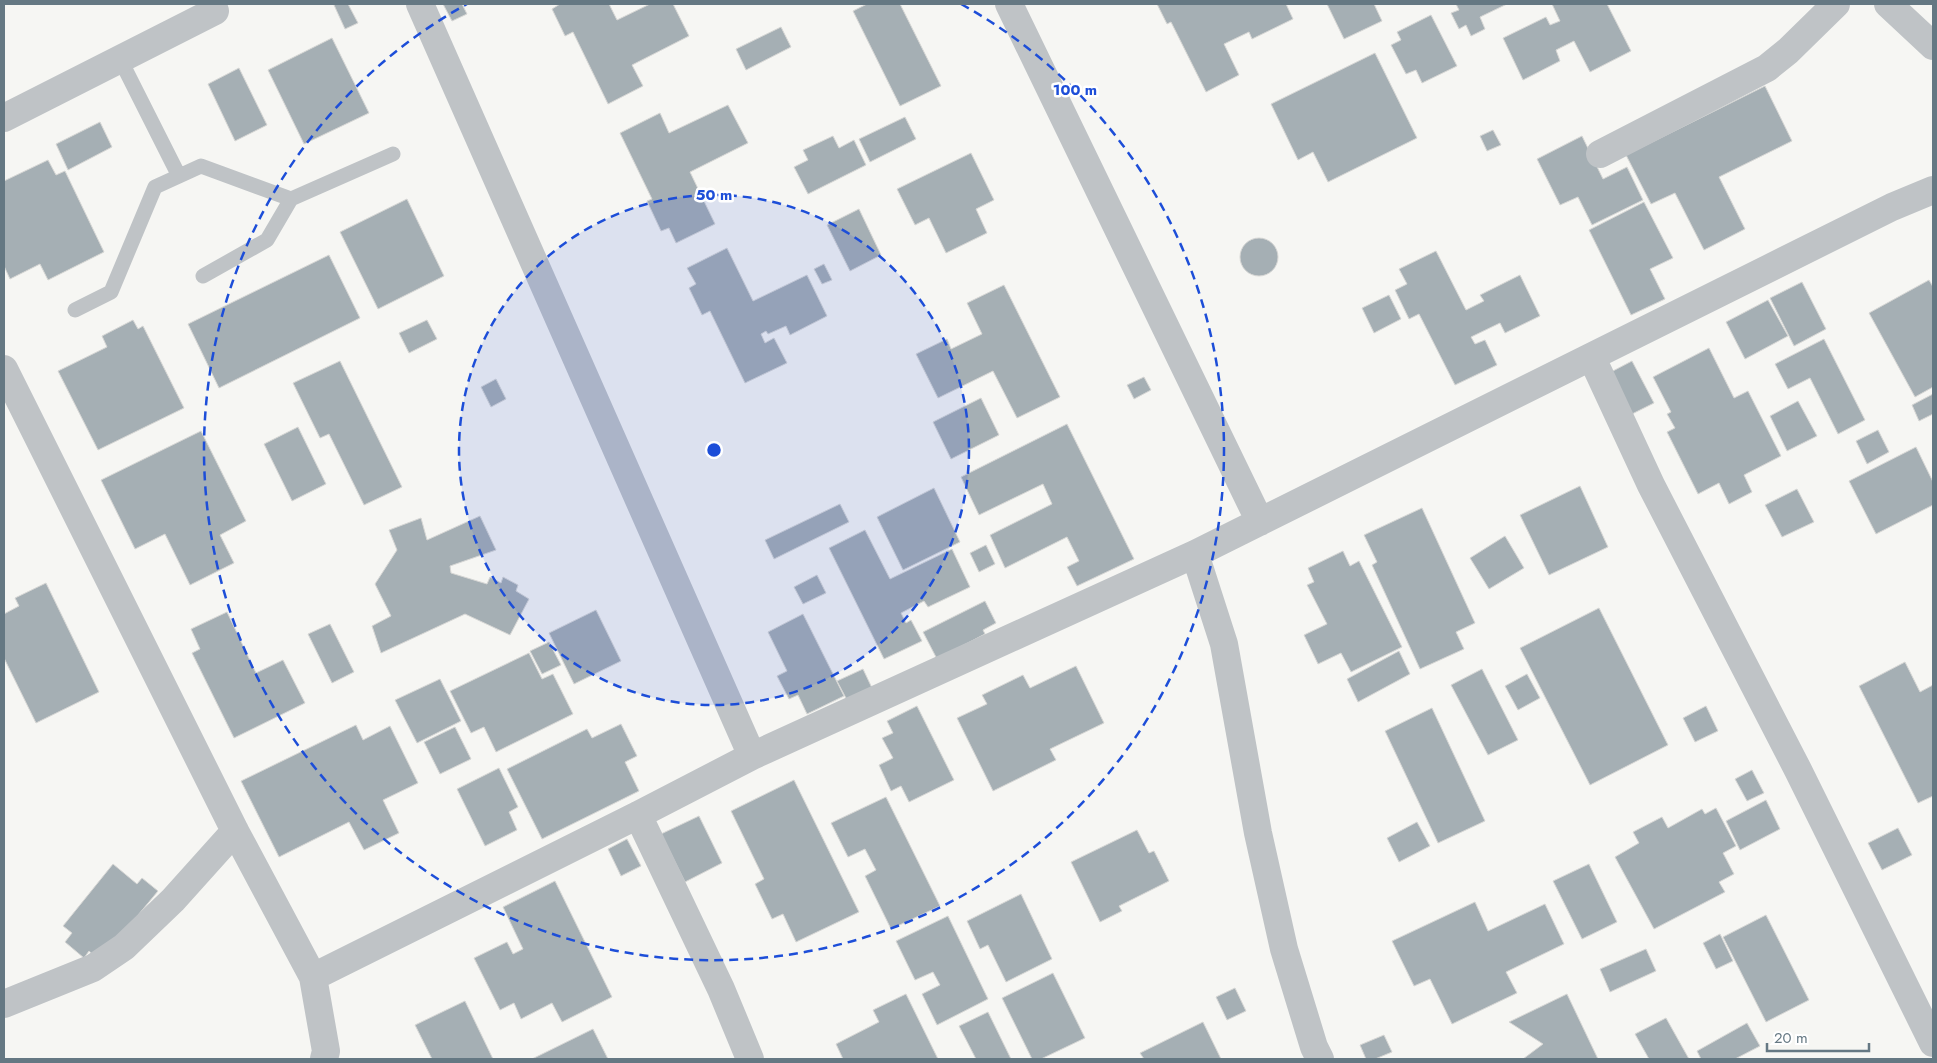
<svg xmlns="http://www.w3.org/2000/svg" width="1937" height="1063" font-family="Jost,sans-serif">
<style>
.building{fill:#a5afb4;stroke:#d7d7d5}
.lines{fill:none;stroke-linecap:round;stroke-linejoin:round}
.service{stroke:#bfc3c6;stroke-width:15}
.minor{stroke:#bfc3c6;stroke-width:28}
.ring{fill:none;stroke:#1d4ed8;stroke-width:2.5;stroke-dasharray:9 6}
.centre{fill:#1d4ed8;stroke:#fff;stroke-width:2.5}
.ring-label{font-size:15px;text-anchor:middle;font-weight:bold;fill:#1d4ed8;stroke:#fff;stroke-width:5;stroke-linejoin:round;paint-order:stroke}
</style>
<rect width="100%" height="100%" fill="#f6f6f3"/>
<path class="building" d="M337 4H348L358 23 345 29 334 5Z
M443 4H462L467 14 452 21Z
M560 4H609L617 20 650 4H673L689 36 632 65 643 86 608 104 573 32 565 36 552 9Z
M867 4H900L941 86 900 106 853 11Z
M1157 4H1286L1293 19 1252 39 1249 32 1224 44 1239 75 1206 92 1171 22 1167 24Z
M1327 4H1374L1382 21 1344 39Z
M1456 4H1507L1480 17 1485 29 1471 36 1466 25 1459 29 1451 13 1459 10Z
M1552 4H1607L1631 51 1590 72 1574 41 1556 50 1560 61 1523 80 1503 38 1546 17 1550 25 1560 21Z
M1431 15 1457 66 1422 83 1416 70 1406 74 1391 45 1401 40 1397 32Z
M781 27 791 47 746 70 736 49Z
M332 38 369 113 304 144 268 70Z
M1375 53 1417 138 1328 182 1313 152 1298 160 1271 104Z
M239 68 267 125 235 141 208 84Z
M1765 86 1792 141 1719 177 1745 229 1704 250 1675 193 1651 204 1626 155Z
M728 105 748 143 690 172 715 224 676 243 669 228 661 231 647 201 652 199 620 133 660 113 669 133Z
M905 117 916 139 870 162 859 139Z
M100 122 112 147 68 170 56 144Z
M1493 130 1501 145 1487 151 1480 136Z
M833 136 839 148 854 140 866 165 808 194 794 167 808 160 803 150Z
M1582 136 1603 179 1627 167 1643 200 1592 225 1578 197 1560 205 1537 159Z
M971 153 994 200 976 209 987 233 946 253 929 218 915 225 897 189Z
M48 160 56 175 65 171 104 252 48 280 40 264 10 279 4 266V181Z
M407 199 444 276 378 309 340 232Z
M1644 202 1673 258 1650 269 1665 299 1631 315 1589 230Z
M859 209 881 255 850 271 827 225Z
M1240 257a19 19 0 1 1 38 0a19 19 0 1 1-38 0Z
M727 248 753 301 807 275 827 316 790 335 786 326 768 334 766 331 761 334 765 343 774 338 787 363 745 383 710 311 702 315 689 288 696 284 687 268Z
M1436 251 1466 310 1484 301 1480 295 1520 275 1540 316 1505 333 1500 323 1471 337 1475 344 1485 340 1497 365 1455 385 1419 314 1409 319 1395 290 1407 284 1399 269Z
M329 255 360 318 219 388 188 324Z
M824 264 832 280 822 284 814 269Z
M1929 280 1933 287V387L1915 397 1869 313Z
M1802 282 1826 329 1794 346 1770 298Z
M1004 285 1060 397 1017 418 993 371 938 398 916 354 947 339 951 349 982 334 967 303Z
M1389 295 1401 319 1374 333 1362 308Z
M1768 300 1788 336 1745 359 1726 322Z
M133 320 138 329 143 326 184 408 98 450 58 371 107 347 102 336Z
M427 320 437 339 409 353 399 333Z
M1824 339 1865 420 1838 434 1810 378 1788 389 1775 364Z
M1709 348 1734 398 1748 391 1781 456 1744 475 1752 492 1729 504 1719 483 1698 494 1667 432 1675 428 1667 414 1671 412 1653 377Z
M340 361 402 487 364 505 329 434 320 438 293 383Z
M1632 361 1654 403 1632 414 1611 372Z
M1144 377 1151 390 1134 399 1127 385Z
M496 379 506 399 491 407 481 387Z
M1933 394V414L1919 421 1912 405Z
M981 398 999 435 951 459 933 422Z
M1798 401 1817 436 1787 451 1770 416Z
M1067 424 1134 559 1077 586 1067 567 1079 561 1067 537 1005 568 990 535 1052 504 1043 484 979 515 961 477Z
M298 427 326 484 292 501 264 444Z
M1878 430 1889 452 1867 464 1856 441Z
M201 431 246 521 220 535 234 563 190 585 165 534 135 549 101 480Z
M1916 447 1933 482V505L1876 534 1849 481Z
M1580 486 1608 547 1549 575 1520 515Z
M934 488 960 542 903 570 877 517Z
M1797 489 1814 522 1782 537 1765 505Z
M840 504 849 522 774 559 765 540Z
M1422 508 1475 623 1456 632 1464 649 1420 669 1372 565 1377 562 1364 535Z
M480 516 496 550 450 566 451 573 487 584 490 577 501 583 503 577 518 585 516 591 529 599 510 635 465 614 381 653 372 626 391 616 375 584 397 550 389 530 421 518 427 540Z
M865 530 890 579 952 549 970 587 928 607 924 601 901 613 906 623 911 620 922 641 884 659 829 548Z
M1505 536 1524 568 1489 589 1470 558Z
M986 545 995 564 979 572 970 553Z
M1343 551 1350 566 1359 561 1402 647 1351 672 1341 653 1318 664 1304 635 1327 624 1307 585 1314 582 1308 568Z
M817 575 826 593 803 604 794 587Z
M46 583 99 692 36 723 4 658V614L19 606 15 598Z
M985 601 996 623 983 630 985 634 937 659 923 632Z
M1599 608 1668 745 1590 785 1520 648Z
M596 610 621 661 574 684 549 633Z
M227 612 256 673 283 660 305 703 234 738 192 653 200 649 191 629Z
M803 614 844 696 807 714 798 695 789 699 777 676 787 671 768 632Z
M330 624 354 672 332 683 308 634Z
M549 642 561 665 542 674 530 651Z
M1399 651 1410 674 1358 702 1347 679Z
M529 653 542 679 553 674 573 714 496 752 484 727 471 733 450 691Z
M1905 662 1920 692 1933 685V796L1918 803 1859 686Z
M1076 666 1104 723 1050 749 1056 760 993 791 957 718 987 704 982 695 1023 675 1030 688Z
M863 669 872 688 847 700 837 681Z
M1482 669 1518 740 1488 755 1451 685Z
M1527 674 1540 698 1518 710 1505 686Z
M440 679 461 721 417 743 395 700Z
M917 706 954 780 909 802 901 786 891 791 879 765 893 758 882 738 893 733 887 721Z
M1706 706 1718 731 1695 742 1683 718Z
M1432 708 1485 821 1438 843 1385 731Z
M621 724 637 756 625 762 639 791 542 839 507 769 587 729 592 738Z
M356 725 363 740 390 726 418 783 383 800 399 833 364 850 349 822 279 857 241 781Z
M455 727 471 759 440 774 424 742Z
M499 768 518 807 509 812 517 830 485 846 457 789Z
M1752 770 1764 793 1747 801 1735 779Z
M794 780 859 912 796 942 783 914 772 919 755 884 764 879 731 811Z
M886 797 940 906 891 929 865 876 876 870 865 849 848 857 831 823Z
M1766 800 1780 829 1740 850 1726 821Z
M1716 808 1736 846 1723 853 1734 874 1719 882 1725 892 1654 929 1615 857 1639 843 1633 832 1662 817 1668 828 1702 809 1705 814Z
M699 816 722 863 685 882 661 834Z
M1417 822 1430 846 1399 862 1387 838Z
M1898 828 1912 855 1882 870 1868 843Z
M1137 830 1149 853 1154 851 1169 881 1119 906 1122 911 1100 922 1071 862Z
M627 839 641 866 621 876 608 849Z
M113 864 137 884 142 878 158 891 100 961 89 951 84 958 65 942 72 933 63 926Z
M1589 864 1617 922 1582 939 1553 881Z
M555 881 612 997 562 1022 552 1003 521 1019 514 1003 500 1010 474 958 507 942 513 954 523 949 503 907Z
M1021 894 1052 959 1006 982 988 945 980 949 967 921Z
M1475 902 1488 931 1545 904 1564 944 1506 972 1517 993 1452 1024 1430 979 1414 986 1392 941Z
M1766 915 1809 1000 1766 1022 1723 937Z
M948 916 988 999 937 1025 922 994 940 985 933 972 915 980 896 941Z
M1720 934 1733 961 1716 969 1703 943Z
M1646 949 1656 971 1610 992 1600 969Z
M1053 973 1085 1038 1041 1059H1032L1002 998Z
M1235 988 1246 1011 1227 1020 1216 997Z
M906 994 938 1059H843L836 1044 879 1022 873 1010Z
M1567 994 1598 1059H1523L1543 1044 1509 1022Z
M465 1001 493 1059H432L415 1025Z
M988 1012 1011 1059H976L959 1026Z
M1666 1018 1689 1059H1649L1635 1034Z
M1203 1022 1221 1059H1144L1140 1053Z
M1747 1023 1760 1046 1735 1059H1701L1697 1051Z
M593 1029 608 1059H532Z
M1384 1035 1392 1052 1375 1059H1366L1360 1045Z"/>
<g class="lines">
<path class="service" d="M120 59 179 176
M203 276 267 240 291 199
M75 310 111 292 155 187 201 166 291 199 393 154"/>
<path class="minor" d="M420 4 752 756
M1009 4 1260 522
M1888 4 1933 46
M4 118 215 11 212 4
M1600 154 1767 68 1788 51 1836 4
M1592 358 1651 485 1798 770 1933 1043
M4 369 235 831 313 977 326 1051 324 1059
M1195 554 1224 644 1258 833 1284 949 1314 1047 1320 1059
M638 815 721 989 750 1059
M313 977 638 815 752 756 1195 554 1892 207 1933 190
M4 1004 93 968 124 947 173 900 235 831"/>
</g>
<circle cx="714" cy="450" r="255" fill="#1d4ed8" fill-opacity=".12"/>
<g class="ring">
<circle cx="714" cy="450" r="255"/>
<path d="M961 4A510 510 0 1 1 467 4"/>
</g>
<circle cx="714" cy="450" r="8" class="centre"/>
<g class="ring-label">
<text x="1075" y="95">100 m</text>
<text x="714" y="200">50 m</text>
</g>
<rect width="1937" height="1063" fill="none" stroke="#657883" stroke-width="10"/>
<path d="M1767 1043v8h102v-8" fill="none" stroke="#657883" stroke-width="2.5"/>
<text x="1774" y="1043" font-size="15" fill="#657883" stroke="#ffffff" stroke-width="4" paint-order="stroke">20 m</text>
</svg>
